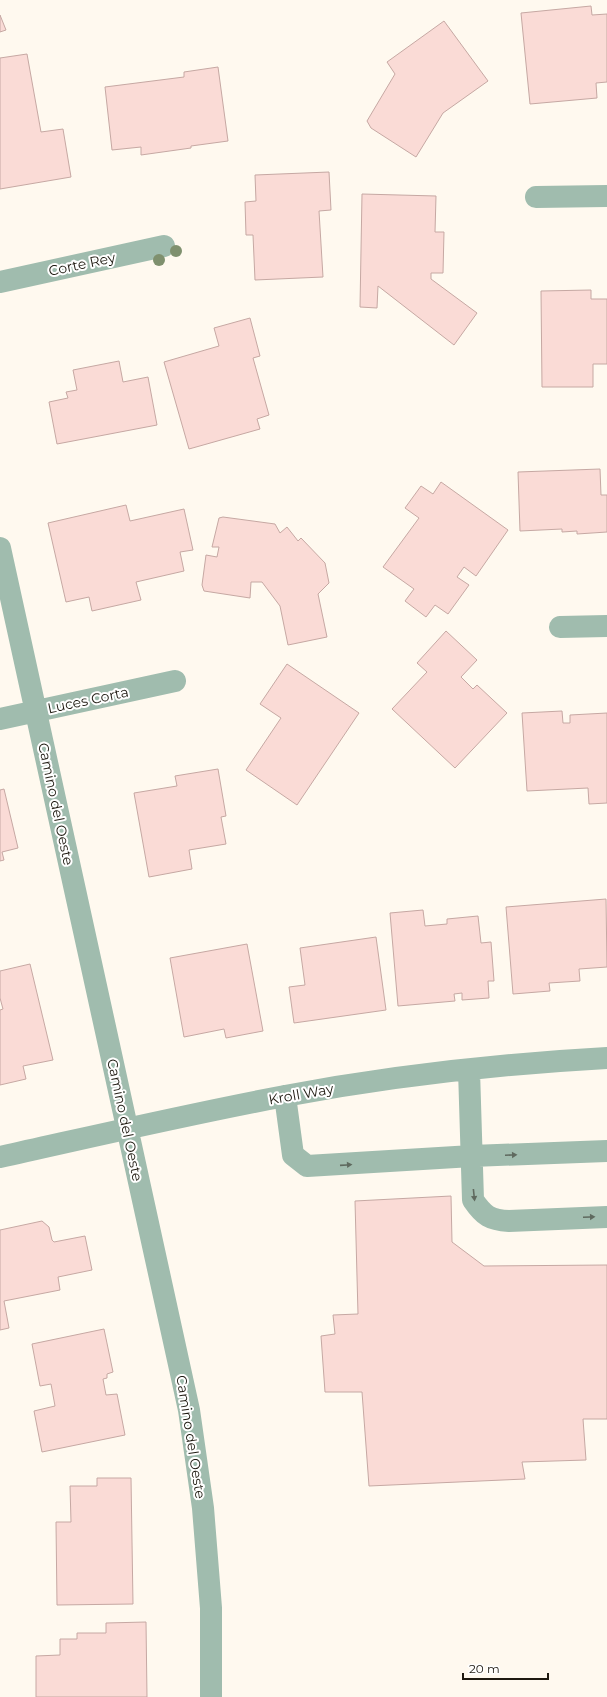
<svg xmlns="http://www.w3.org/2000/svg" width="607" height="1697" font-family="Montserrat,sans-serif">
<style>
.building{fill:#fadbd6;stroke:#c6a8a3}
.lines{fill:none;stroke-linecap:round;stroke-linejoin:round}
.minor{stroke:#a0bcae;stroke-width:22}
.tree{fill:#7f906e}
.oneway{fill:#5f6a5f}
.labels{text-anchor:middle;stroke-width:4;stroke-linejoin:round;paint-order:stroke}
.street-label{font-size:14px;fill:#1e1910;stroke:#fff}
</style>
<rect width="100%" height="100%" fill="#fff9ef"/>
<path class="building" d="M591 6 592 15 607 14V82L596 83 597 98 530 104 521 13Z
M0 15 6 30 0 32Z
M444 21 488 81 443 113 416 157 371 128 367 121 395 74 387 62Z
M27 54 41 132 63 129 71 177 0 189V58Z
M218 67 228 141 191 146V148L141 155V147L112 150 105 87 184 77V72Z
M329 172 331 210 319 211 323 277 255 280 253 235H246L245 202 256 201 255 175Z
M362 194 436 196 435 232H444L443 273H431V279L477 313 454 345 378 286 377 308 360 307Z
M591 290V299H607V364H593V387H542L541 291Z
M250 318 260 356 253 358 269 415 257 419 260 429 189 449 164 362 219 346 214 328Z
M119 361 123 382 148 377 157 425 57 444 49 402 68 398 66 392 77 390 73 370Z
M600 469 601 495H607V532L577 534V531L562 532V529L520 531 518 472Z
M441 482 508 530 476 576 464 567 457 577 469 585 448 614 435 605 426 617 405 601 414 589 383 567 419 518 405 508 421 486 433 494Z
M126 505 130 521 184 509 193 550 180 552 184 571 136 582 141 600 92 611 89 597 66 602 48 523Z
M223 517 275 524 280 533 287 527 298 541 301 538 325 563 329 583 318 594 327 637 288 645 280 606 262 582H251L250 598 204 591 202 585 206 555 217 557 219 547H212L219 518Z
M446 631 477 660 461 677 473 689 477 685 507 713 455 768 392 709 427 672 417 663Z
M287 664 359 713 297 805 246 770 281 718 260 704Z
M562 711 563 723H570V715L607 713V803L589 804 588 788 527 791 522 713Z
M218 769 226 816 221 817 226 844 189 850 192 869 149 877 134 793 177 786 175 776Z
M4 789 18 848 2 852 4 860 0 861V790Z
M606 899 607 967 579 969 580 981 549 983 550 991 513 994 506 907Z
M423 910 425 926 447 924V919L478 916 481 943 491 942 494 981H488L489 998 462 1000V993L454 994 455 1001 398 1006 390 913Z
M376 937 386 1010 294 1023 289 987 305 985 300 948Z
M247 944 263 1031 226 1038 224 1029 184 1037 170 958Z
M30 964 53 1060 23 1066 26 1079 0 1085V1010L3 1009 0 998V971Z
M451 1196 452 1242 484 1266 607 1265V1419H583L586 1460 522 1462 525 1479 369 1486 362 1392H325L321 1336 335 1334 333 1315 358 1314 355 1201Z
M42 1221 49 1227 52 1240 54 1242 85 1236 92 1270 58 1277 60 1290 4 1301 9 1328 0 1330V1230Z
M104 1329 113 1372 107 1374V1378L103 1379 106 1395 117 1394 125 1435 42 1452 34 1411 55 1406 51 1384 40 1386 32 1344Z
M97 1478H131L133 1604 57 1605 56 1522H71L70 1486H97Z
M146 1622 147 1697H36V1656L60 1655V1639H77V1633H106V1623Z"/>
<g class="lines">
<path class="minor" d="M536 197 607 196
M0 282 164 246
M0 548 189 1410 203 1508 211 1608V1697
M560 627 607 626
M0 719 175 681
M469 1070 473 1200C484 1216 490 1220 509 1221L607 1217
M285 1096 293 1155 307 1166 472 1156 607 1151
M0 1157C95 1136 189 1114 285 1096 391 1076 499 1064 607 1058"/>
</g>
<g class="tree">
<circle cx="176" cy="251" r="6"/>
<circle cx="159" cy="260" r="6"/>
</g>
<defs><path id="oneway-solid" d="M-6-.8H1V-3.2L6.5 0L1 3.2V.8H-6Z"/></defs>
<g class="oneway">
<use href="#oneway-solid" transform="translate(511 1155) rotate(-2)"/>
<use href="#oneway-solid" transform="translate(346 1165) rotate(-4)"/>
<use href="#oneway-solid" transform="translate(474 1195) rotate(84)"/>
<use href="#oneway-solid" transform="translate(589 1217) rotate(-2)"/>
</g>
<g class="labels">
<g class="street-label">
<text transform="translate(82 264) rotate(-12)" y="5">Corte Rey</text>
<text transform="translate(88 700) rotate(-12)" y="5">Luces Corta</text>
<text transform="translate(56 804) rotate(78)" y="5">Camino del Oeste</text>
<text transform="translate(301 1094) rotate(-10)" y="5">Kroll Way</text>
<text transform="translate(125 1120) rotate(78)" y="5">Camino del Oeste</text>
<text transform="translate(191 1437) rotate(81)" y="5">Camino del Oeste</text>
</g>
</g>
<path d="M463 1673v6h85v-6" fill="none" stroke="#1e1910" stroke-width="2"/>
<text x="469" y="1673" font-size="12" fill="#1e1910" stroke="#ffffff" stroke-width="3" paint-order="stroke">20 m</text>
</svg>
